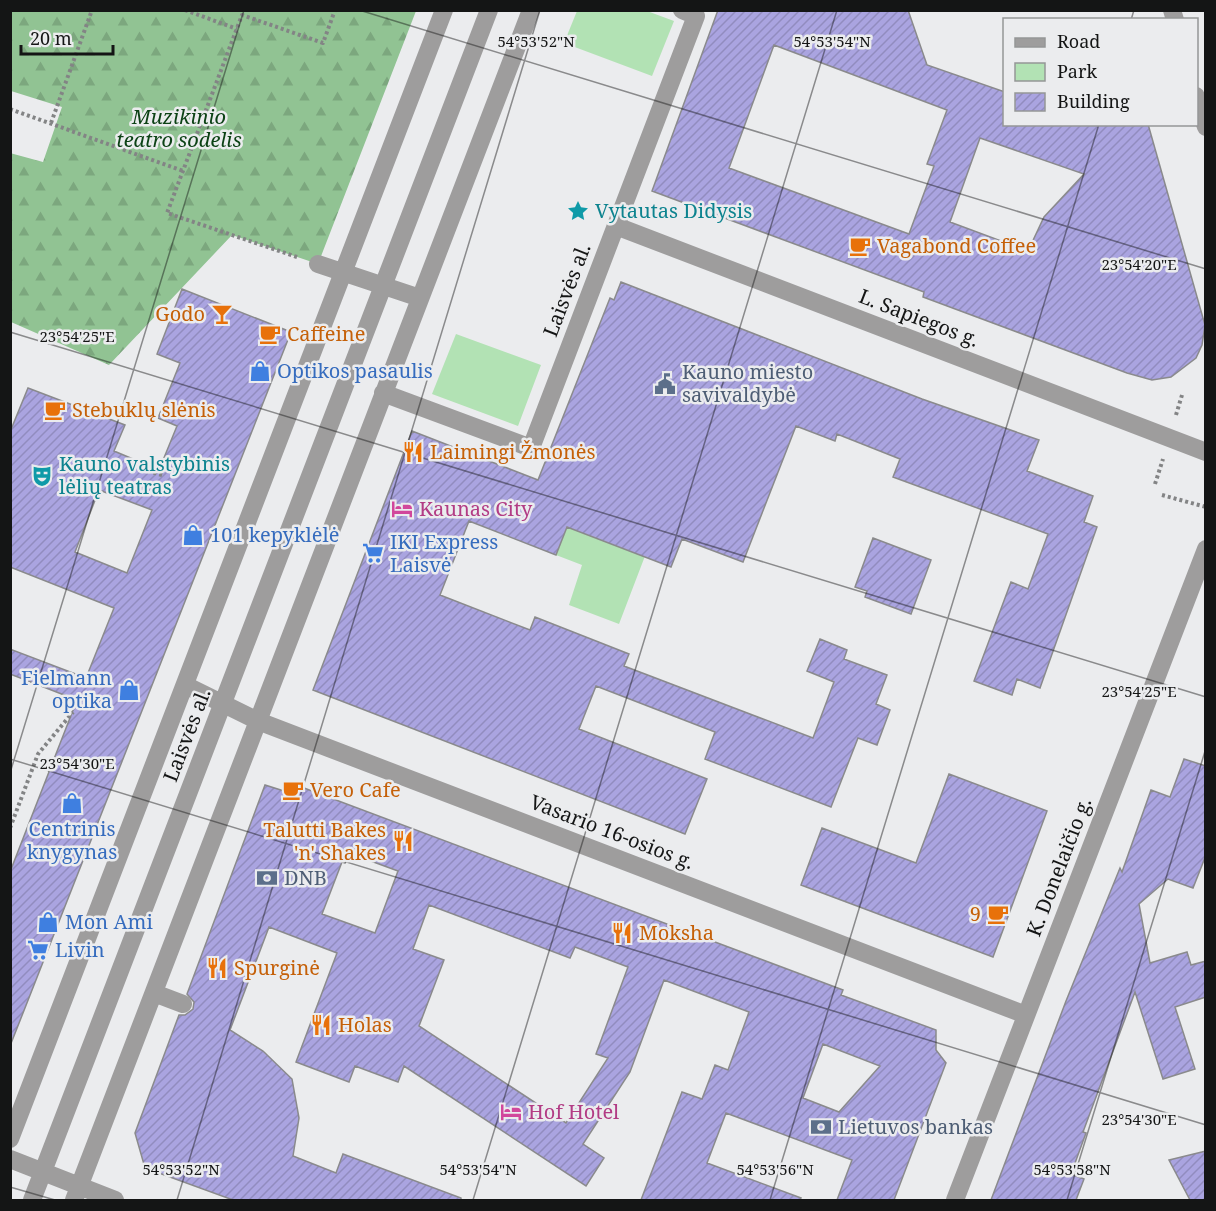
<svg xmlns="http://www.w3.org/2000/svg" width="1216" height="1211" font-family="'Noto Serif',serif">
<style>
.green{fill:#b2e2b4}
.forest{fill:url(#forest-firs)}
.building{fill:url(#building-hatch);stroke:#8a8a8c;stroke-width:1.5;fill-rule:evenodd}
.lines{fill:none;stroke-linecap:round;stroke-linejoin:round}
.path{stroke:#838485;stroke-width:4;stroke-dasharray:3 3;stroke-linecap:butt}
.minor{stroke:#9e9d9d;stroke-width:18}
.ticks{fill:none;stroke:#141515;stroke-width:1.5;stroke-opacity:0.45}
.labels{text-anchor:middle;stroke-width:5;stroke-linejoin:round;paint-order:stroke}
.park-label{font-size:20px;font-style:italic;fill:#0c4215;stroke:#ebecee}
.culture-label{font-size:20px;fill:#0d838f;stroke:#ebecee;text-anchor:start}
.food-label{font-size:20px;fill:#c56008;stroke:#ebecee;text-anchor:start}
.street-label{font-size:20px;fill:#141515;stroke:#ebecee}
.shop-label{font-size:20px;fill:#366cbe;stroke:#ebecee;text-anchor:start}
.service-label{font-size:20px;fill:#4e5e75;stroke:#ebecee;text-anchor:start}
.hotel-label{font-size:20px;fill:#b23c85;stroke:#ebecee;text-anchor:start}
.ticks-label{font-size:15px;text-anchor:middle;fill:#141515;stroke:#ebecee;stroke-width:5;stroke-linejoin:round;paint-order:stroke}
</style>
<defs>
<pattern id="forest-firs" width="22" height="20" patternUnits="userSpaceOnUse" patternTransform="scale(1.5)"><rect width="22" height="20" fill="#91c393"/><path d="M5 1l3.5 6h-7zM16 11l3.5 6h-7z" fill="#7ca77e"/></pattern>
<pattern id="building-hatch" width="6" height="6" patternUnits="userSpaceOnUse" patternTransform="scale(1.5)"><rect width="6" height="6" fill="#aaa4e0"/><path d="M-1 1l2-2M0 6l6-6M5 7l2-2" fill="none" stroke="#918cbf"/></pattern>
</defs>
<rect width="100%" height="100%" fill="#ebecee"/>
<path class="green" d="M577 11H647L674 21 652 76 564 43Z
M456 334 541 365 518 426 432 394Z
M579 496 645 556 619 624 569 605 582 565 556 555Z"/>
<path class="forest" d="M11 11H416L318 264 232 235 109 365 11 322 10 153 43 162 62 107 11 91Z"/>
<path class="building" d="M718 10H908L927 65 1005 92V124H1148L1205 325 1202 345 1196 358 1171 377 1152 380 1127 373 923 297 924 292 652 191ZM774 45 947 110 927 164 934 166 909 234 729 168ZM980 138 1084 174 1044 217 1028 251 950 222Z
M621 282 922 399 1039 440 1027 471 1093 496 1084 522 1097 527 1040 688 1017 679 1012 695 974 681 1011 582 1028 589 1048 534 893 477 900 459 837 434 835 441 796 426 743 562 682 539 671 567 567 527 556 555 469 521 440 595 530 630 535 617 629 654 624 666 813 738 834 682 807 671 820 639 847 650 844 659 887 675 876 704 890 710 877 745 858 738 831 807 705 759 715 732 596 686 579 729 707 779 685 834 313 690 412 431 538 480 610 298 614 300Z
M182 289 291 332 10 1046V872L77 700 10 674V649L86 678 114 608 10 567V432L28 388 125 425 114 451 159 470 177 426 158 418 180 363 157 354ZM99 490 152 510 127 573 75 552Z
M873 538 931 560 911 614 865 597 867 591 855 587Z
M1184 759 1206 766V855L1193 888 1168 879 1139 904 1150 963 1187 952 1191 965 1206 961V997L1175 1007 1195 1069 1163 1079 1135 992 1083 1132 1086 1133 1071 1174 1084 1179 1076 1200H991L1066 1001 1120 868 1122 872 1151 790 1170 797Z
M949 774 1047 811 993 957 801 885 822 828 916 863Z
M288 782 843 990 841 995 936 1030V1050L946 1063 894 1200H837L852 1160 726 1113 707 1163 801 1198 800 1200H641L682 1092 702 1099 715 1065 728 1070 749 1012 664 980 630 1072 583 1144 604 1158 586 1186 404 1066 398 1082 355 1066 349 1082 296 1062 337 953 269 927 230 1030 263 1051 292 1079 299 1118 293 1156 336 1173 343 1154 461 1198V1200H233L145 1168 135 1133 179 1015H185L193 1009 194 1002 187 994 265 785 284 791ZM349 853 398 871 375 933 322 914 342 862 345 863ZM429 905 570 958 575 947 628 967 596 1054 608 1058 566 1123 419 1026 444 960 413 949ZM823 1044 880 1066 839 1112 803 1098Z
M1206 1151V1200H1190L1169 1160Z"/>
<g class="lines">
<path class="path" d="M185 10 237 29
M10 109 183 171
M51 123 92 10
M297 257 167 213 242 15 323 43 335 10
M1176 415 1182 395
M142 469 165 476
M1155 484 1163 459
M1162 495 1206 507
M10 828 38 754 73 712"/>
<path class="minor" d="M1172 10 1175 20
M1196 96 1206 127
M616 226 1206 452
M318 264 420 298
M383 393 531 448 696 16 682 10
M185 685 258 721 1026 1015
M154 993 183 1004
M10 1139 444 10
M10 1159 115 1200
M32 1200 489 10
M74 1200 531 10
M955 1200 1206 549"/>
</g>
<path class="ticks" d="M359 10 1206 269M1131 20 1134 10M10 332 1206 697M10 759 1206 1125M10 773 244 10M10 1187 55 1200M177 1200 540 10M473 1200 837 10M770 1200 1099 124M1067 1200 1206 748"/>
<defs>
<symbol id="sight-bare" viewBox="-9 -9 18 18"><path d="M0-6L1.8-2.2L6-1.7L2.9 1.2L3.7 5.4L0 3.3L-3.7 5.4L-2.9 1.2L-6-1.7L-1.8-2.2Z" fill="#0f9aa8" stroke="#ebecee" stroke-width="2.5" paint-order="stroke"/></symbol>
<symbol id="cafe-bare" viewBox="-9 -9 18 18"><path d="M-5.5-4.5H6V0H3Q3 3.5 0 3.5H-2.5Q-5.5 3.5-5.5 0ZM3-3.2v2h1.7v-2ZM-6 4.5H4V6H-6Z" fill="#e8710a" stroke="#ebecee" stroke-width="2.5" paint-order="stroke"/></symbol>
<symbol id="bar-bare" viewBox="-9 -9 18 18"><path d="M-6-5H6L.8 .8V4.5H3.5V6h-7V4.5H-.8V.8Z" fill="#e8710a" stroke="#ebecee" stroke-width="2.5" paint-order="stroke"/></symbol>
<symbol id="shop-bare" viewBox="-9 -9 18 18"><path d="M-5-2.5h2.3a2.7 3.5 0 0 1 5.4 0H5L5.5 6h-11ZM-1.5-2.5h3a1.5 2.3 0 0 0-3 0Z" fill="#3f7fe0" stroke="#ebecee" stroke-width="2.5" paint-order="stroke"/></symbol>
<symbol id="civic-bare" viewBox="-9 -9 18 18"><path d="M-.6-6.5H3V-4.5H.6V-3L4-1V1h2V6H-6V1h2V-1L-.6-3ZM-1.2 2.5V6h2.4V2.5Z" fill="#5c6f8a" stroke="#ebecee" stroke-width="2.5" paint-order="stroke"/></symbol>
<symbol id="restaurant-bare" viewBox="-9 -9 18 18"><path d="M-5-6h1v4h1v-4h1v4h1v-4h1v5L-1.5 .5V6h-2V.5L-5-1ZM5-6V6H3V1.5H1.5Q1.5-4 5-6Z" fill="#e8710a" stroke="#ebecee" stroke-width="2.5" paint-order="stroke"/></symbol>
<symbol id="theatre-bare" viewBox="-9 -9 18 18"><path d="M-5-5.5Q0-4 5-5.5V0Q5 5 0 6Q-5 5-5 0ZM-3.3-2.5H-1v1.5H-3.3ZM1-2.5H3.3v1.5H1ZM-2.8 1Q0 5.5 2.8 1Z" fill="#0f9aa8" stroke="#ebecee" stroke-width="2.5" paint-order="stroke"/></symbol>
<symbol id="hotel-bare" viewBox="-9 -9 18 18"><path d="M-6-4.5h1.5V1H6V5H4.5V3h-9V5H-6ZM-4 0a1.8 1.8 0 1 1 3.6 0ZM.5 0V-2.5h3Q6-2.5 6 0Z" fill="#d1479c" stroke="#ebecee" stroke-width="2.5" paint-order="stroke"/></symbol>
<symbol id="supermarket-bare" viewBox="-9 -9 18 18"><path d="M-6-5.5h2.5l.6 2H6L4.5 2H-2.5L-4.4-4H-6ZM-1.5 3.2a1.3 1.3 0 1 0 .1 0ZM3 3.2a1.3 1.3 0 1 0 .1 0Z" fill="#3f7fe0" stroke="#ebecee" stroke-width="2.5" paint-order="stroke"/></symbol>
<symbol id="bank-bare" viewBox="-9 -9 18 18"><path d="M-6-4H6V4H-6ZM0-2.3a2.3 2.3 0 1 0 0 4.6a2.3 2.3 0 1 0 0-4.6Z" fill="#5c6f8a" stroke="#ebecee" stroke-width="2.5" paint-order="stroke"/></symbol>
</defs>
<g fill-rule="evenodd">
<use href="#sight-bare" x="563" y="196" width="30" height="30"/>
<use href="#cafe-bare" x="845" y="231" width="30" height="30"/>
<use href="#bar-bare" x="207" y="299" width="30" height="30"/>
<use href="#cafe-bare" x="255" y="319" width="30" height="30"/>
<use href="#shop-bare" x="245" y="356" width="30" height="30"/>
<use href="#civic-bare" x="650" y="369" width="30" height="30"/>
<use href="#cafe-bare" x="40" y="395" width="30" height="30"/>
<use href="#restaurant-bare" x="398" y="437" width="30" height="30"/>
<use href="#theatre-bare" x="27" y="461" width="30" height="30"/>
<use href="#hotel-bare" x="387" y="494" width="30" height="30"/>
<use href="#shop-bare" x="178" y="520" width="30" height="30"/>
<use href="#supermarket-bare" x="358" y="538" width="30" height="30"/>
<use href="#shop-bare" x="114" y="675" width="30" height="30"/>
<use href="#cafe-bare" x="278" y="775" width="30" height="30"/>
<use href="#shop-bare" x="57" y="788" width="30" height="30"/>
<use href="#restaurant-bare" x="388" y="826" width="30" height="30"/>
<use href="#bank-bare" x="252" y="863" width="30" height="30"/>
<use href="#cafe-bare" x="983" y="899" width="30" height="30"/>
<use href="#shop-bare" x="33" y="907" width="30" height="30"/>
<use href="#restaurant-bare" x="607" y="918" width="30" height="30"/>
<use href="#supermarket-bare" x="23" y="935" width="30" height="30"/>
<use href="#restaurant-bare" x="202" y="953" width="30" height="30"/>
<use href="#restaurant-bare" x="306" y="1010" width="30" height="30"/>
<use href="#hotel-bare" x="496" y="1097" width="30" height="30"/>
<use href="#bank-bare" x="806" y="1112" width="30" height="30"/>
</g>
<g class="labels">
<g class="park-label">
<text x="179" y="124">Muzikinio<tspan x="179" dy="23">teatro sodelis</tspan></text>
</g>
<g class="culture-label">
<text x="595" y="218">Vytautas Didysis</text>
<text x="59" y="471">Kauno valstybinis<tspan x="59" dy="23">lėlių teatras</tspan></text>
</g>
<g class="food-label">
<text x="877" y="253">Vagabond Coffee</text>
<text x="205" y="321" text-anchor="end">Godo</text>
<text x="287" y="341">Caffeine</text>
<text x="72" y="417">Stebuklų slėnis</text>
<text x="430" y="459">Laimingi Žmonės</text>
<text x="310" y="797">Vero Cafe</text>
<text x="386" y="837" text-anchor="end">Talutti Bakes<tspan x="386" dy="23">'n' Shakes</tspan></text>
<text x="981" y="921" text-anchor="end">9</text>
<text x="639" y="940">Moksha</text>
<text x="234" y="975">Spurginė</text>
<text x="338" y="1032">Holas</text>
</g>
<g class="street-label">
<text transform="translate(567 290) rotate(-69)" y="7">Laisvės al.</text>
<text transform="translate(919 318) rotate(21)" y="7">L. Sapiegos g.</text>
<text transform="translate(187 735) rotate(-69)" y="7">Laisvės al.</text>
<text transform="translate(612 832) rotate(21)" y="7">Vasario 16-osios g.</text>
<text transform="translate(1059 867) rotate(-69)" y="7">K. Donelaičio g.</text>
</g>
<g class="shop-label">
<text x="277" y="378">Optikos pasaulis</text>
<text x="210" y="542">101 kepyklėlė</text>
<text x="390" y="549">IKI Express<tspan x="390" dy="23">Laisvė</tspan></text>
<text x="112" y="685" text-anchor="end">Fielmann<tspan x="112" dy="23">optika</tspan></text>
<text x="72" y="836" text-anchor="middle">Centrinis<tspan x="72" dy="23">knygynas</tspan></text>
<text x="65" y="929">Mon Ami</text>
<text x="55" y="957">Livin</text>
</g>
<g class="service-label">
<text x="682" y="379">Kauno miesto<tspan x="682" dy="23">savivaldybė</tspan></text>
<text x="284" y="885">DNB</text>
<text x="838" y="1134">Lietuvos bankas</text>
</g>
<g class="hotel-label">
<text x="419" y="516">Kaunas City</text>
<text x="528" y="1119">Hof Hotel</text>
</g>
</g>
<g class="ticks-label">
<text x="536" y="47">54°53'52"N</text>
<text x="832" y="47">54°53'54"N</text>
<text x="1139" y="270">23°54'20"E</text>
<text x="77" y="342">23°54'25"E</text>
<text x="1139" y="697">23°54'25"E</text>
<text x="77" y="769">23°54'30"E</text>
<text x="1139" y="1125">23°54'30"E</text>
<text x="181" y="1175">54°53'52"N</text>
<text x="478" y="1175">54°53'54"N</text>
<text x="775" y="1175">54°53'56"N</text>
<text x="1072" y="1175">54°53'58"N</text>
</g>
<rect width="1216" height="1211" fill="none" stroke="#141515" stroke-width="24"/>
<rect x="1003" y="18" width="195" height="108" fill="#ebecee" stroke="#959697" stroke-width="1.5"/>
<rect x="1015" y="38" width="30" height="9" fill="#9e9d9d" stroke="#959697" stroke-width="1.5"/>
<text x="1057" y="48" font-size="18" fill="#141515">Road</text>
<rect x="1015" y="63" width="30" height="18" fill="#b2e2b4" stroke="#959697" stroke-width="1.5"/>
<text x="1057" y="78" font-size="18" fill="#141515">Park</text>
<rect x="1015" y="93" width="30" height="18" fill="url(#building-hatch)" stroke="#959697" stroke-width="1.5"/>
<text x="1057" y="108" font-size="18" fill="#141515">Building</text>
<path d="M21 45v9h92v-9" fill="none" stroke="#141515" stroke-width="3"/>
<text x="30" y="45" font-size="18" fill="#141515" stroke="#ebecee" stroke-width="4.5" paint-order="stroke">20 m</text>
</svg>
